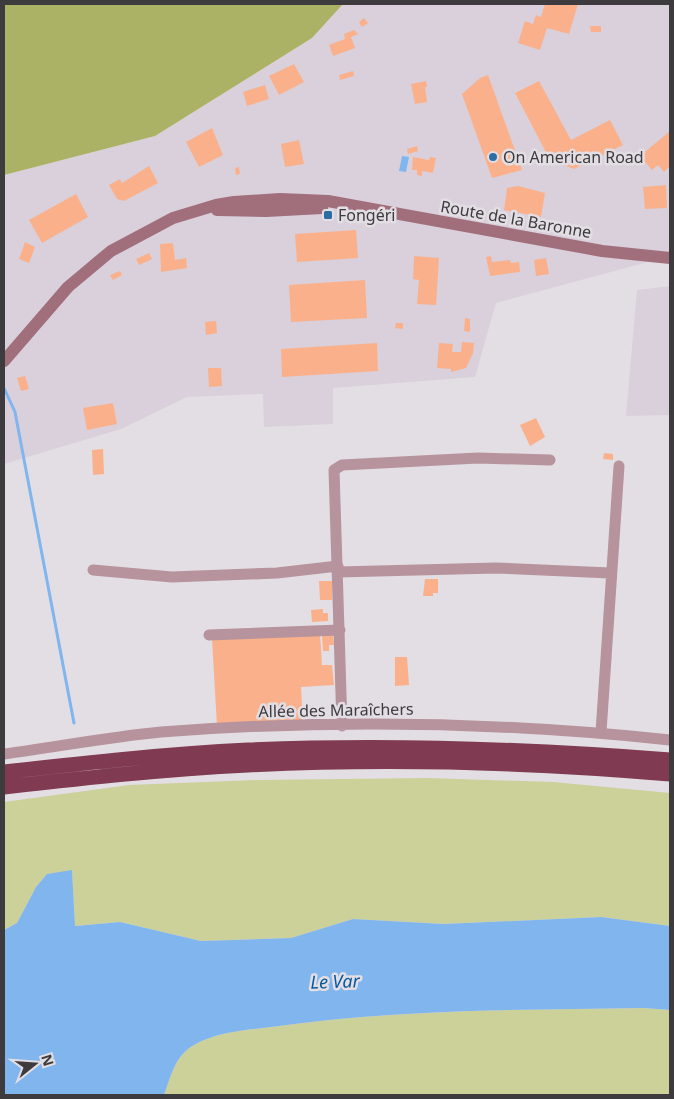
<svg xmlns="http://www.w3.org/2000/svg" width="674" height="1099" font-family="'Noto Sans',sans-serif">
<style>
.built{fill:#d9d0db}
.green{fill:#cbd199}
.forest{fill:#abb266}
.water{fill:#81b5ee}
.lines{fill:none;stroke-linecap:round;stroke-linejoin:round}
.stream{stroke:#81b5ee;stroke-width:3}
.building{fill:#fab18b}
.street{stroke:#b7939d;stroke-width:11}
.secondary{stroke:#a16e7c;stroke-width:12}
.highway{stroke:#803a51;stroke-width:15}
.poi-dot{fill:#2c6ea4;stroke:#e3dee4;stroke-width:2}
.labels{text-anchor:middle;stroke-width:5;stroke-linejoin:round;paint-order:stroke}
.poi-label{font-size:16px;fill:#3d3b3e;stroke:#e3dee4;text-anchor:start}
.street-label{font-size:16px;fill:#3d3b3e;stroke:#e3dee4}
.water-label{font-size:18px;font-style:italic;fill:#05589b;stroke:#e3dee4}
</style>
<rect width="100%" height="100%" fill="#e3dee4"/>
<path class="built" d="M343 4H670V256L496 303 475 377 333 388V424L264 427 263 394 187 397 121 429 4 464V175L155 136 312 38Z
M670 286V415L626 416 637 290Z"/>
<path class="green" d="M427 778 553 782 670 793V926L601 917 444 924 353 919 291 938 201 941 120 922 75 926 72 871 47 874 36 887 17 923 4 930V802L129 785 259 780Z
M644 1008 670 1010V1095H164C170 1079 174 1060 188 1049 212 1031 250 1030 279 1026 400 1009 522 1010 644 1008Z"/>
<path class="forest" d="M4 4H343L312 38 155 136 4 175Z"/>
<path class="water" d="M402 156 409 157 406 172 399 171Z
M72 870 75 926 120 922 201 941 291 938 353 919 444 924 601 917 670 926V1010L644 1008C522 1010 400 1009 279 1026 250 1030 212 1031 188 1049 174 1060 170 1079 164 1095H4V930L17 923 36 887 47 874Z"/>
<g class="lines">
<path class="stream" d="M4 388 15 412 74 723"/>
</g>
<path class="building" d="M545 4H578L569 34 547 28 540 50 518 43 525 21 533 24 536 15 541 17Z
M364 18 368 23 362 27 359 22Z
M590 26H601V32H591Z
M354 30 358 34 351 37 355 48 333 56 329 45 345 39 344 34Z
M294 64 304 82 279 95 269 76Z
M353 71 354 76 340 80 339 75Z
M488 75 522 170 492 178 462 94 480 78Z
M426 81 427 87H425L427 102 415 104 411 84Z
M539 81 571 140 610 120 623 145 574 169 550 160 515 93Z
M265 85 269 99 247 106 243 92Z
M212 128 223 155 199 167 186 142Z
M670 131V166L664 172 658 165 652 170 640 156Z
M299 140 304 164 285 167 281 144Z
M417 146 418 151 408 154 407 149Z
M413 157 429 160 430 157 436 158 433 173 422 171V176L417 175V170H412Z
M149 166 158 183 124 201 117 199 109 185 120 179 122 183Z
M239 167 240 174 236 175 235 168Z
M666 185 667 208 645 209 643 187Z
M518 186 545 193 541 217 504 210 507 188Z
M76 194 88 217 42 243 29 220Z
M356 230 358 258 297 262 295 234Z
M25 242 35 247 29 263 19 259Z
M173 243 175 260 186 258 187 268 161 272 160 244Z
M149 253 152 259 139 265 136 259Z
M414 256 439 258 436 305 417 304 419 280 413 279Z
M491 256 492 262 510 260 511 263 519 262 520 272 490 276 486 257Z
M546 258 549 274 536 276 534 260Z
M120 271 122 275 113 280 110 275Z
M365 280 367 318 291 322 289 285Z
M465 318 470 319V332L464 331Z
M216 321 217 333 206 335 205 322Z
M396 323H403V329L395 328Z
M462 342 474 343 473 353 466 368 451 372V369L437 368 439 343 453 344 452 352H461Z
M377 343 378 371 282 377 281 349Z
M208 368H221L222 386 209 387Z
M25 376 29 389 21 391 17 378Z
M113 403 117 424 87 430 83 408Z
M536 418 545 437 530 446 520 425Z
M103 449 104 474 93 475 92 450Z
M604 453 613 454V460L603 459Z
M425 579H438V593H433V596H423Z
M319 581H332V600H320Z
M323 609V613H328V621L312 622 311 610Z
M320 634 322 665H332L334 685 301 687 303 724 217 726 212 639Z
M322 635H333L334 645H329V651H323Z
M395 657H407L409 685 395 686Z"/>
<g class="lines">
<path class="street" d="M93 570 172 577 277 573 338 566
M338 572 496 568 610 573
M209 635 340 630
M342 726 334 470 342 465 478 458 550 460
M601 732 619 466
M4 754C56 747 109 737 161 732 330 719 502 722 670 740"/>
<path class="secondary" d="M217 210 266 211 322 208
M4 361 68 287 111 251 173 218 216 205 234 202 280 199 328 201 602 251 670 258"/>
<path class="highway" d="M4 772C85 763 166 754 248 750 389 744 530 749 670 760
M4 787C85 778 166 769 248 765 389 758 530 762 670 774"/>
</g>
<g class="poi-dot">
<circle cx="493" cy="157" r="5"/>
<rect x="323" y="210" width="10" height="10" rx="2.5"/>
</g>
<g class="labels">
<g class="poi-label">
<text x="503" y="163">On American Road</text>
<text x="338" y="221">Fongéri</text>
</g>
<g class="street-label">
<text transform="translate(516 219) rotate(10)" y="6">Route de la Baronne</text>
<text transform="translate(336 710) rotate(-1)" y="6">Allée des Maraîchers</text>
</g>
<g class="water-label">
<text transform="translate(335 982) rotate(-2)" y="6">Le Var</text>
</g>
</g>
<rect width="674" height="1099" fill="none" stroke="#3d3b3e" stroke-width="10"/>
<g transform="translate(35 1064) rotate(73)" stroke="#e3dee4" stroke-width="4" paint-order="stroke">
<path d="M0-4L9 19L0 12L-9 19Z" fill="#3d3b3e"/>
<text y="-8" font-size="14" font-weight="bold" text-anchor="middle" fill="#3d3b3e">N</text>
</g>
</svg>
